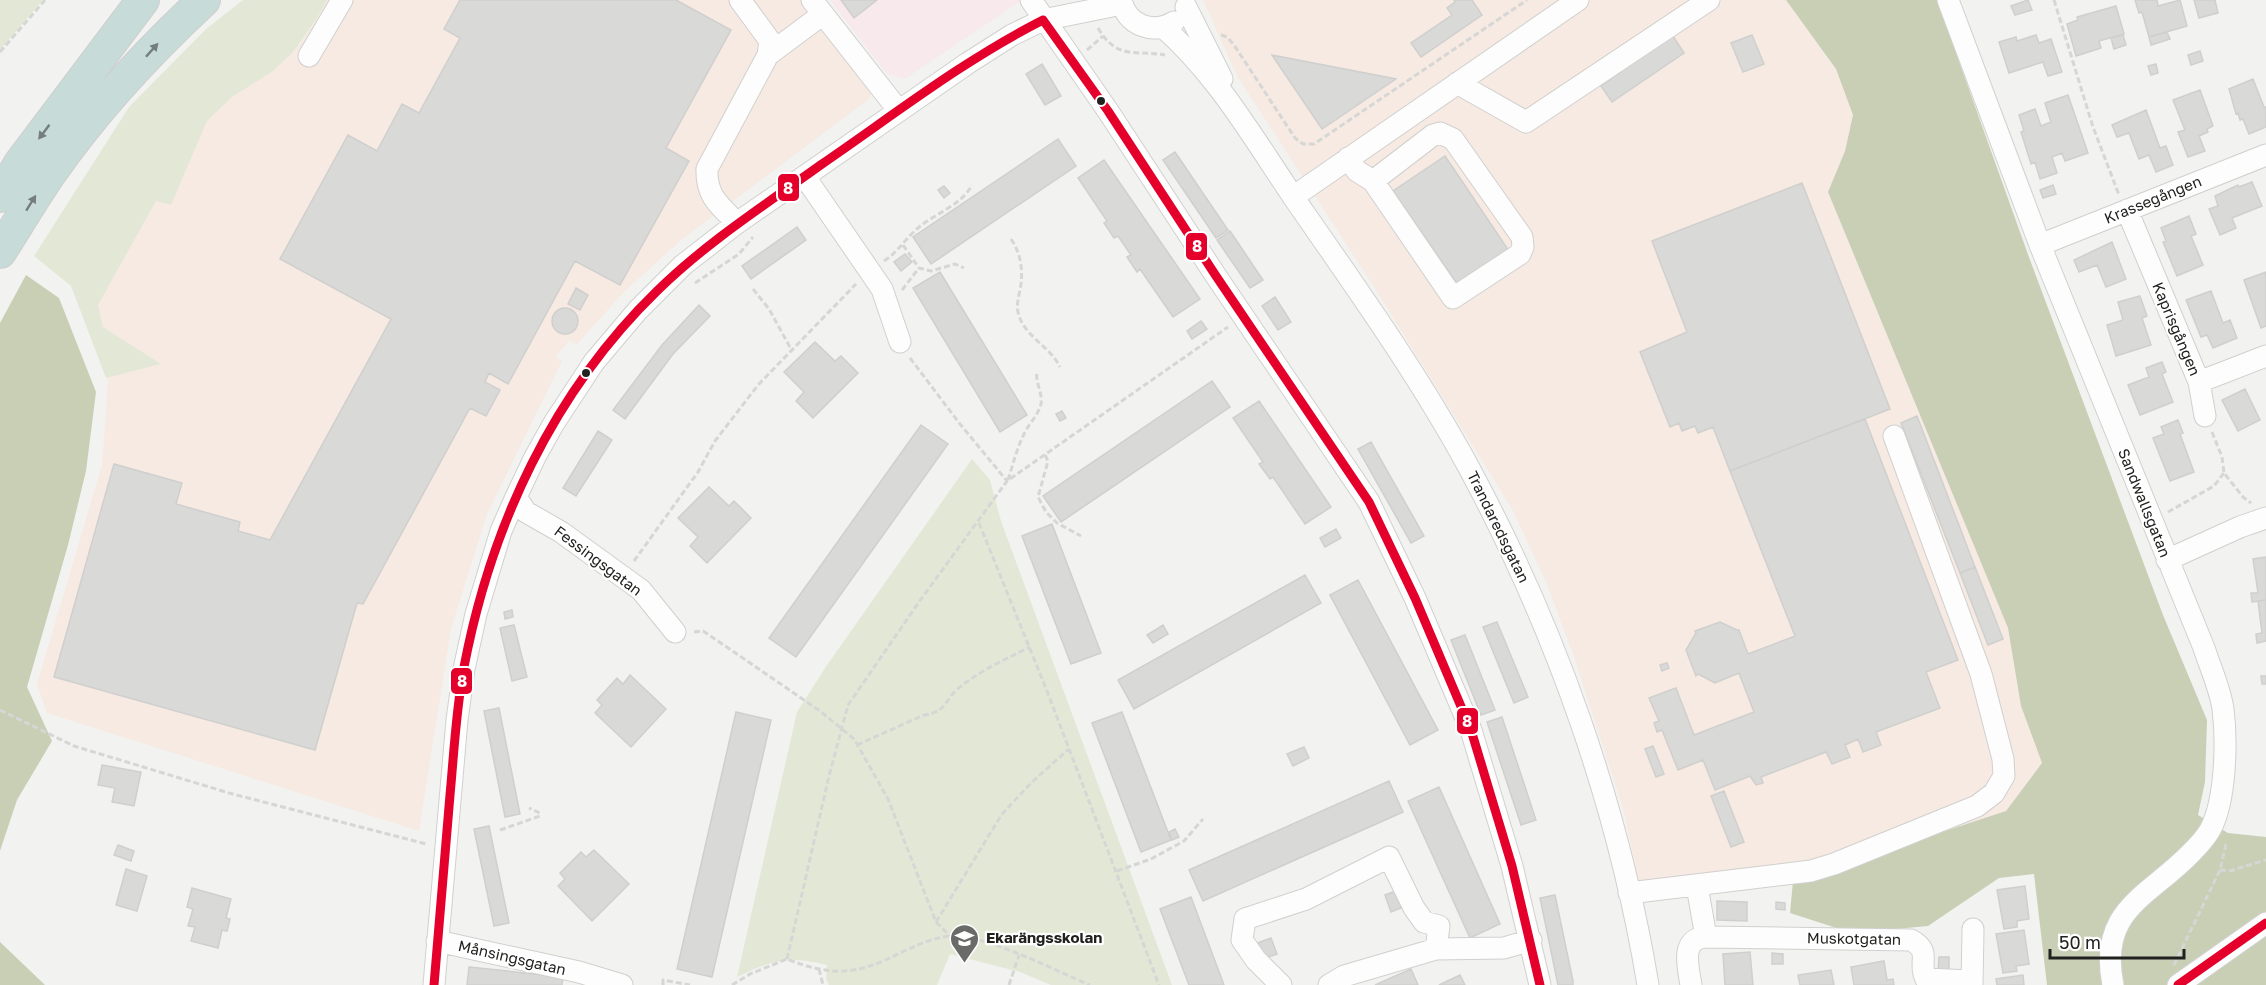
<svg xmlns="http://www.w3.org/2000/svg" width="2266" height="985" font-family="'Golos Text',sans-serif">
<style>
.commercial{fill:#f7e9ec}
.industrial{fill:#f6eae2}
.green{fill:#e3e8d6}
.forest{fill:#c9cfb5}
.building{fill:#d9d9d8;stroke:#cfcfce;stroke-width:1.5}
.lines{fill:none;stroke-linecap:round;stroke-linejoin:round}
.minor-casing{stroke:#d0d0ce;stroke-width:23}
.highway-casing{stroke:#cececd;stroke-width:34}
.path{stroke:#d6d6d5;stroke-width:3;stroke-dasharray:6 3;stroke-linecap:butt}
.minor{stroke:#fdfdfd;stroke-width:21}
.highway{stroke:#c7dbd9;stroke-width:32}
.bus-1-casing{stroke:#fff;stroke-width:14}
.bus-1{stroke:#e4002b;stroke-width:9}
.oneway{fill:#747e7c}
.bus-dot{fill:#21211f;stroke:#fff;stroke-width:2}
.labels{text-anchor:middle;stroke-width:4.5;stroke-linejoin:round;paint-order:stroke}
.street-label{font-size:15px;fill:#21211f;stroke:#fff}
.poi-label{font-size:15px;font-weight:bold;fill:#21211f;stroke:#fff;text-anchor:start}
.line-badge{stroke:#fff;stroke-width:2}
.badge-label{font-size:16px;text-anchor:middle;font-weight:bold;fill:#fff}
</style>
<rect width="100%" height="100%" fill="#f2f2f0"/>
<path class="commercial" d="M830 0H1022L905 79 887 74Z"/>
<path class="industrial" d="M297 0H804L873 88 869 99 680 241 624 292 576 345 570 340 556 356 562 361 487 514 451 629 419 831 47 713 37 684 102 465 108 382 85 290 145 175Z
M1203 0H1786L1836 69 1853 115 1845 151 1828 192 2008 628 2021 706 2042 763 2006 811 1793 881 1640 889 1624 811 1574 657 1546 582 1512 509 1374 287 1237 76Z"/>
<path class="green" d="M0 0H43L0 50Z
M243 0H327L315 21 293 52 273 71 232 97 207 121 171 205 156 201 98 305 103 327 161 364 106 378 71 286 34 256 129 107 206 29Z
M972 459 990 480 1001 521 1172 985H1051L1020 972 950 954 937 985H829L826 979 827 965C787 955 773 960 737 977L797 712 825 668Z"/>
<path class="forest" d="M1786 0H1937L2030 260 2163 615 2207 720 2205 782 2198 815 2228 833 2266 837V985H2047L2034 874 1999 878 1928 926 1852 933 1790 913 1793 881 2006 811 2042 763 2021 706 2008 628 1828 192 1845 151 1853 115 1836 69Z
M26 275 59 298 96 392 86 471 68 545 27 687 52 741 17 800 0 851V323Z
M0 942 45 985H0Z"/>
<path class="building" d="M460 0H676L731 30 666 148 689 161 620 285 575 261 508 384 489 373 485 382 500 390 486 416 470 408 363 604 357 603 315 750 54 677 114 464 182 483 176 504 240 522 238 531 270 540 391 319 280 259 348 135 377 151 402 104 419 113 460 38 444 29Z
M841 0H877L854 18Z
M1454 0H1472L1482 15 1421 57 1411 43 1452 15 1447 8 1455 2Z
M2028 0 2032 10 2015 15 2011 6Z
M2135 0H2157L2158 6 2180 0 2187 26 2149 37 2142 12 2139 13Z
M2194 0H2215L2218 13 2199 18Z
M2116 6 2124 34 2099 41 2101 48 2076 56 2067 24 2078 20 2077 17Z
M2167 32 2170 39 2151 45 2149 37Z
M1752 35 1764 64 1743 72 1731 43Z
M2036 35 2039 43 2051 39 2062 72 2048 76 2043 62 2009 73 1999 42 2016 37 2017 41Z
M2123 35 2126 45 2114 49 2111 38Z
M1673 36 1684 53 1612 102 1601 86 1627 67 1622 60Z
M2200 51 2203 61 2191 65 2188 55Z
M1272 55 1396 79 1322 129Z
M1042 64 1061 96 1045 105 1026 74Z
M2156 64 2158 73 2151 75 2148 66Z
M2253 79 2264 107H2266V127L2249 134 2243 119 2240 120 2238 113 2236 114 2229 89Z
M2200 90 2213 126 2207 129 2208 132 2199 136 2205 151 2188 157 2178 132 2185 130 2173 100Z
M2068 95 2088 153 2065 161 2062 153 2052 157 2057 173 2040 179 2035 162 2031 164 2021 132 2024 131 2019 115 2035 109 2041 126 2051 122 2045 103Z
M2146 110 2160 148 2166 146 2173 165 2156 172 2149 155 2139 159 2129 133 2117 137 2112 125Z
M1058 139 1076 166 931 264 913 237Z
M1175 152 1228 230 1216 238 1163 160Z
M1445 156 1509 251 1458 285 1393 191Z
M1104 160 1200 299 1173 317 1140 269 1137 272 1127 257 1131 255 1118 236 1114 238 1104 223 1107 221 1078 178Z
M2252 182 2262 206 2232 218 2236 228 2220 235 2209 209 2218 206 2215 196 2238 185 2239 187Z
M1802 183 1890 409 1730 471 1713 427 1698 433 1695 426 1682 431 1679 423 1670 427 1640 352 1687 332 1652 241Z
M2053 185 2056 194 2043 198 2040 190Z
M944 186 950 193 944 198 938 190Z
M2189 216 2196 234 2191 236 2203 265 2177 276 2163 242 2166 241 2161 228Z
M797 227 806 240 751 279 742 266Z
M1230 231 1263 280 1250 288 1217 240Z
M2112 242 2126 279 2106 287 2097 265 2079 272 2074 260Z
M905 254 912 262 901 271 894 262Z
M940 272 1027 415 1000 432 913 288Z
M2266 272V326L2261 328 2244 280Z
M576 288 588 295 580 310 568 304Z
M2211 291 2223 323 2230 320 2237 338 2213 348 2207 335 2201 337 2186 300Z
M2140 296 2147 316 2142 318 2151 345 2116 356 2107 325 2123 320 2118 302Z
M1275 297 1291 322 1278 330 1262 306Z
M699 305 710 316 673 354 625 419 613 410 662 345Z
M552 321a13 13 0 1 1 26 0a13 13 0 1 1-26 0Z
M1201 321 1207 329 1192 339 1187 331Z
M815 342 835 361 841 356 858 373 813 418 796 401 804 392 784 372Z
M2162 362 2166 372 2162 374 2173 402 2140 415 2128 385 2149 377 2146 368Z
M1212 381 1230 407 1061 522 1043 496Z
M2245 389 2260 420 2238 431 2222 400Z
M1259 401 1331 507 1305 524 1273 477 1270 479 1259 464 1263 462 1233 418Z
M1062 411 1066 418 1060 421 1056 414Z
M1917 416 1975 567 1960 573 1901 423Z
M1865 419 1958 660 1926 672 1940 708 1876 732 1881 745 1863 752 1858 739 1845 745 1850 757 1832 764 1826 752 1761 777 1763 783 1756 785 1750 776 1715 790 1703 760 1678 770 1662 730 1657 732 1654 723 1659 721 1649 698 1676 688 1694 735 1754 712 1739 673 1715 683 1698 674 1696 676 1686 650 1696 633 1695 631 1720 622 1737 630H1739L1748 654 1795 636 1730 471Z
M2178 420 2183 433 2180 434 2194 472 2170 481 2153 438 2164 434 2161 427Z
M921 425 948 444 796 657 769 638Z
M598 431 612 440 576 496 563 488Z
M1371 442 1424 536 1411 543 1358 449Z
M709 487 729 506 734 501 751 518 707 563 690 546 698 537 678 518Z
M1052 524 1101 653 1071 664 1022 536Z
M1336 529 1341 538 1325 547 1320 538Z
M2266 557V600L2252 602 2251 593H2258L2253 559Z
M1975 567 2003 639 1988 645 1960 573Z
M1305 575 1321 603 1134 709 1118 680Z
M1358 580 1438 730 1410 745 1330 595Z
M2266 600V641L2257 643 2256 634 2262 633 2258 601Z
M512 610 513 617 505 619 504 612Z
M1497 622 1528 697 1514 703 1483 627Z
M514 625 527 677 512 681 500 628Z
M1163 625 1168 634 1153 643 1147 635Z
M1465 635 1495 710 1481 715 1451 640Z
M1667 663 1669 668 1662 671 1660 665Z
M630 675 666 709 631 747 595 713 602 705 597 700 617 678 623 684Z
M2261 676H2266V684H2262Z
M499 708 520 814 505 817 484 711Z
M736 712 771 720 712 977 677 969Z
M1122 712 1171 840 1141 852 1092 723Z
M1502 717 1536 820 1521 825 1487 722Z
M1653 746 1664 774 1656 777 1645 749Z
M1304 747 1309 758 1293 766 1287 754Z
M102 765 141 772 134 806 112 802 115 788 98 785Z
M1389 781 1403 812 1203 901 1189 870Z
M1439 787 1500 924 1470 938 1408 801Z
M1724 791 1744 842 1731 847 1711 796Z
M489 826 509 923 494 926 474 829Z
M1175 829 1179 837 1172 840 1169 832Z
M118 845 134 851 131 861 114 855Z
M594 850 629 884 592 921 558 886 565 879 560 873 581 852 586 857Z
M126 869 147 876 137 911 116 905Z
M2025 886 2029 919 2017 921V927L2004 929 1997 890Z
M192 888 231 899 226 918 230 919 227 931 222 930 218 948 191 941 195 927 188 926 193 909 187 907Z
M1401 889 1408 905 1391 912 1385 895Z
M1555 895 1573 981V985H1558L1540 898Z
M1191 897 1224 985H1189L1160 909Z
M1717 901 1747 902V921L1717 920Z
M1776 902 1785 903V910L1776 909Z
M2024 930 2029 964 2016 966 2017 971 2003 973 1996 934Z
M1271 938 1277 954 1260 960 1255 944Z
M1750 952 1753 985H1725L1723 954Z
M1772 953 1783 954V964H1772Z
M1939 957H1949V972H1938Z
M1884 961 1887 980 1893 979 1894 985H1854L1851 967Z
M469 967 563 977 562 985H467Z
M1411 969 1418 985H1375Z
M1831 970 1834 985H1800L1798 975Z
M1460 975 1465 985H1439Z
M2023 975 2024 985H1997L1996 979Z"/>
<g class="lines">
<defs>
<path id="minor" d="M812 0 899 111
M1031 0 1108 111 1216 276 1369 502 1415 598 1471 730 1512 866 1540 985
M1121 0C1127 25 1152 35 1174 22
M1948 0 2040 245 2204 648C2210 667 2220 688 2223 709 2227 741 2226 801 2210 830 2205 839 2198 846 2190 854 2147 898 2098 910 2113 985
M1186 7 1222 79
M1163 27C1222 79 1260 150 1305 214 1362 296 1420 378 1468 466 1555 627 1618 804 1648 985
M768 55 823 14
M309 56 342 0
M1457 83 1526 122 1709 0
M1348 158 1357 171 1373 181 1453 298 1520 254 1523 247 1522 237 1453 139 1440 133 1433 135 1373 181
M805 177 882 289 900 342
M1293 197 1578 0
M2127 210 2199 382 2266 356
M737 223C719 205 706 196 707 169L768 55 770 41 740 0
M2040 245 2266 155
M2199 382 2205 416
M516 497 526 512 561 532 641 590 675 632
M2167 560 2240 527 2266 518
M1629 893 1811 871 1834 864 1977 806 1994 793 2004 776 2003 759 1981 674 1894 436
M1706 937 1911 940C1933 952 1917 963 1926 979L1971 981
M437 941 579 972 622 985
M434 985 457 720 464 669 476 614 501 531 516 497 535 457 554 423 594 362 638 310 683 265 737 223 968 63 1012 35 1043 20 1122 4
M1281 985 1256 960 1242 940 1245 919 1306 899 1389 857 1414 908 1424 922 1439 926 1436 949
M1329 985 1344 976 1436 949 1504 948 1531 940
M1691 985C1688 966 1680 939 1706 937L1697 886
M1972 985 1973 929
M2178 985 2266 923"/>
<path id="highway" d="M0 196 21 162 143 0
M0 252C16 227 32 200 49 175 93 111 147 53 204 0"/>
</defs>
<use href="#minor" class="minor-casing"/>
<use href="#highway" class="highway-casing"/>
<path class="path" d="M2054 0 2093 127 2119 195
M1098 28C1117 60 1134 50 1165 55
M1221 35 1227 37 1234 45 1295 138 1303 144H1314L1527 0
M1087 50 1103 36
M0 52 45 0
M1011 239C1020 252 1023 268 1021 284 1020 293 1016 302 1018 312 1023 336 1050 346 1060 367
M903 245 919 268 931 271 955 264 964 268
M884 261C898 252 905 239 918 228 935 213 961 206 972 185
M695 283 739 254 753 237
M753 289 769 309 791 349
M902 290 919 268
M910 358 960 424 1007 481
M2212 432 2222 457 2224 473 2243 497 2251 503
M1045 455 1048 461 1038 497 1046 512 1057 523 1081 536
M1008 480C1013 464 1017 448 1024 434 1029 423 1038 416 1041 404 1043 393 1035 383 1037 371
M2168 512 2214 486 2224 473
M979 523 1047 691 1159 985
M634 561 698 472 715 441 758 385 856 284
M694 632 703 631 734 652 820 711 854 739 888 799 936 922 950 936
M0 710 74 746 229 793 426 844
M857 745 924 715C948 712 944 699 960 687 981 670 1006 659 1030 647
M500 830 540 816 538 812 529 808
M2220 870 2230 871 2266 860
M1117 871 1151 859 1184 841 1203 819
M936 922 1002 814 1032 782 1069 749
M787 959 829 776 848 705 919 602 1007 481 1228 327
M2174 965 2220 870 2226 844 2225 842
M819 969 823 985
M663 985V980L690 985
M732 985 750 974 787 959C832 977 857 975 900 953 917 945 934 937 952 936 987 935 1056 971 1090 985
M1009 985 1019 955"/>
<use href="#minor" class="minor"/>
<use href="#highway" class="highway"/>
<defs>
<path id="bus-1" d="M1043 20 1108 111 1216 276 1369 502 1415 598 1471 730 1512 866 1540 985
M434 985C439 922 445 859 450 795 454 753 456 709 464 667 491 526 553 392 657 291 707 242 765 205 822 164 895 114 964 60 1043 20
M2178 985 2266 923"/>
</defs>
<use href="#bus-1" class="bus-1-casing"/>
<use href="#bus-1" class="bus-1"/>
</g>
<defs><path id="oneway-solid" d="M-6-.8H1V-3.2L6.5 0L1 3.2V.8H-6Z" transform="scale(1.5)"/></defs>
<g class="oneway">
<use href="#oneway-solid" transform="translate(152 50) rotate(-48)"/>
<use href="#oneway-solid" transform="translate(44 132) rotate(127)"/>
<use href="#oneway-solid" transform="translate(31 203) rotate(-58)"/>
</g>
<defs>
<symbol id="school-pin" viewBox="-11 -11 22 30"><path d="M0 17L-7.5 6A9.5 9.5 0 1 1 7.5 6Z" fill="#6a6a68" stroke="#fff"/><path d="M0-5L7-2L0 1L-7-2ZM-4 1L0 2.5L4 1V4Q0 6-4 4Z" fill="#fff"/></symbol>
</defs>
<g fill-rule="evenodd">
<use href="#school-pin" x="948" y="922" width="33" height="45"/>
</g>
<g class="bus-dot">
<circle cx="1101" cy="101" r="5"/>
<circle cx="586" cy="373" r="5"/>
</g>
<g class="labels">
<g class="street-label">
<text transform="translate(2153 200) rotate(-22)" y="5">Krassegången</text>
<text transform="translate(2176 329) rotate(67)" y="5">Kaprisgången</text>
<text transform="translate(2144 503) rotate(68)" y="5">Sandwallsgatan</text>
<text transform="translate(1498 527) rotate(64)" y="5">Trandaredsgatan</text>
<text transform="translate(598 561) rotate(37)" y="5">Fessingsgatan</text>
<text transform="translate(1854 939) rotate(1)" y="5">Muskotgatan</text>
<text transform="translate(512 958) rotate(13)" y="5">Månsingsgatan</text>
</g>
<g class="poi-label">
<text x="986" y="943">Ekarängsskolan</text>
</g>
</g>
<g class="line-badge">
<rect x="777" y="173" width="23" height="29" rx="6" fill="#e4002b"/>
<rect x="1185" y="232" width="23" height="29" rx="6" fill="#e4002b"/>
<rect x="450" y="667" width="23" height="28" rx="6" fill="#e4002b"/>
<rect x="1456" y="707" width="23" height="28" rx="6" fill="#e4002b"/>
</g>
<g class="badge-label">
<text x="788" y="194">8</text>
<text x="1197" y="252">8</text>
<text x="462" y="687">8</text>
<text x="1467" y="727">8</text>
</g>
<path d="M2050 949v9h134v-9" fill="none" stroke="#21211f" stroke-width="3"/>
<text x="2059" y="949" font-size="18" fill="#21211f" stroke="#ffffff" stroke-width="4.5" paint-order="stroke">50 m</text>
</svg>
